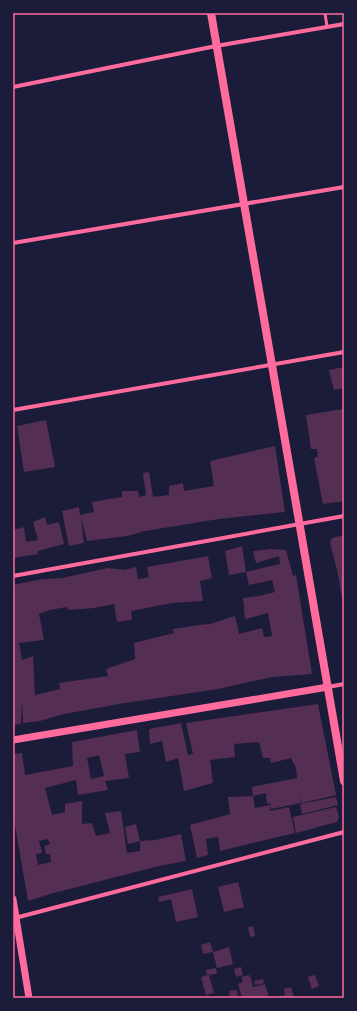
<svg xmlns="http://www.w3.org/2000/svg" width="357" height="1011" font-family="'PT Sans Narrow',sans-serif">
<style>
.building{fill:#542f53;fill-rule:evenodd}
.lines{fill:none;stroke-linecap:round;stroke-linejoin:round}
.service{stroke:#ff6b9d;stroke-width:3}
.minor{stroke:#ff6b9d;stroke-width:4}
.tertiary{stroke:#ff6b9d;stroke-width:7}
.secondary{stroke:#ff6b9d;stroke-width:8}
.neatline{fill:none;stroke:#ff6b9d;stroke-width:1.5}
</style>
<rect width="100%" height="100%" fill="#1b1b3a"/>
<path class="building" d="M344 367V388L334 390 329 370Z
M343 409 344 501 323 504 314 458 318 457 317 449H311L306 415Z
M46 420 55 467 24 472 17 426Z
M275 446 285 512 219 519 145 531 127 536 87 541 81 517 84 543 69 546 62 511 79 507 80 515 94 512 92 502 122 497V491H138L139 497 146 495 143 473 149 472 153 497 169 495V486L183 483 184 491 214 486 210 461Z
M45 517 47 525 59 522 64 544 38 551V554L13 558V530L24 527 26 542 38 540 33 522Z
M344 535V605H343L338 574 330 542 332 538Z
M242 546 246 572 280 564 279 556 256 563 253 551 270 549 286 550 293 576 296 575 312 674 272 677 218 689 125 703 64 714 40 721 23 723 22 701 21 724 13 725V585L42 579 62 578 108 568 124 570 136 567 138 579 149 577 147 567 208 556 212 578 200 581 203 601 172 603 131 611 132 620 117 622 114 604 94 608 69 610 66 607 50 610 39 614 44 640 19 643 22 660 33 656 35 695 60 689 59 683 108 676 106 669 135 659 134 643 174 633 173 629 207 624V625L235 616 239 634 262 628 264 637 272 636 268 613 245 619 243 598 259 596 275 592 272 580 249 585 246 572 229 575 225 551Z
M318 704 336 795 302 803 300 796 301 803 271 809 270 803 267 804 266 793 253 796 252 787 297 778 296 768 291 758 271 763 270 758H263L259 742 234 744 235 757 210 760 213 783 184 791 178 758 166 762 162 741 150 744 149 729 181 723 188 755 193 754 186 723Z
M137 730 140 752 125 754 129 778 105 781 108 790 78 795 76 780 45 788 52 815 65 812V804L82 801V824L92 823 96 836 110 833 105 813 121 811 127 853 140 851V841L156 840 181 834 186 861 159 866 50 894 28 901 13 813V754L22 753 25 775 73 766 72 742ZM99 755 104 776 91 779 87 758ZM48 839 50 844 44 846 46 854H50L51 862 38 865 36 854 42 853 39 841Z
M253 796 255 808 270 805V811L289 807 295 833 220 851 218 837 206 839 208 855 197 858 190 825 230 814 228 797Z
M336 797 338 805 302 814 300 804Z
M336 807 339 817 337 822 296 833 293 817Z
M136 824 140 841 128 844 125 827Z
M238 882 244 907 224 912 218 887Z
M192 889 198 917 176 922 171 899 159 902 158 897Z
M253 926 255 936 250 937 248 927Z
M210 942 213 952 229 947 233 964 217 968 213 952 203 954 201 945Z
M241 967 243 975 236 977 234 969Z
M216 968 217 974 207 975 206 970Z
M209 975 214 993 206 995 201 977Z
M250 975 253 987 265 984 269 998H242L238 984 243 982 241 977Z
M315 975 319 986 312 989 308 977Z
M263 979 264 983 255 985 254 981Z
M291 987 294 998H276L285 995 284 989Z
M237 990 238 996 230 997 229 991Z"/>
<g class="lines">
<path class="service" d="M325 13 327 27"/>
<path class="minor" d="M13 87 216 46 344 24
M13 243 344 187
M13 410 344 352
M13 576 344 516
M328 687 344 684
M15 918 344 832"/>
<path class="tertiary" d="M13 740 328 687
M13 899 29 998"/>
<path class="secondary" d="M211 13 344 781"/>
</g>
<rect width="357" height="1011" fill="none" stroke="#1b1b3a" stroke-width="28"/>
<rect x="14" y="14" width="329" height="983" class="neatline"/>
</svg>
